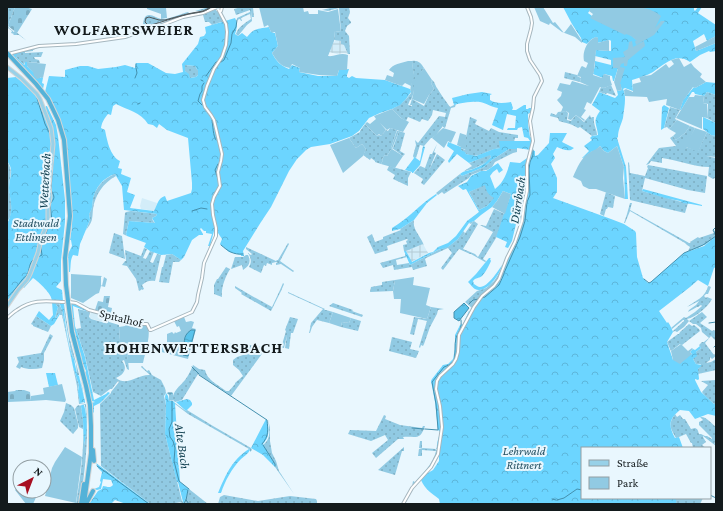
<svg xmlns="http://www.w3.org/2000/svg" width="723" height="511" font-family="'Crimson Pro',serif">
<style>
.built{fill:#d3edf9}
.industrial{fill:url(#industrial-grid)}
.grass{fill:url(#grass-dots);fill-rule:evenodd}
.forest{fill:url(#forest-crowns);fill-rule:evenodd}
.cemetery{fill:url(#cemetery-stones)}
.green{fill:#91cae3}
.water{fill:url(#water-ripples);stroke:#4490ae}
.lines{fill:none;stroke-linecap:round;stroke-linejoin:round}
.stream{stroke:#4490ae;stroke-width:1}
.minor-casing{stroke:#a6b7bf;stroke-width:4}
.major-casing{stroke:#d5d6d6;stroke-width:5}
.highway-casing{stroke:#d5d6d6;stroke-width:6}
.minor{stroke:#fff;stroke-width:2}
.major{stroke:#98d1e8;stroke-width:3}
.highway{stroke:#54b2d8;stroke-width:4}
.tram{stroke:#515a5e;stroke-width:1}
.highway-bridge-casing{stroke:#d5d6d6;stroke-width:6;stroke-linecap:butt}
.highway-bridge{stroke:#54b2d8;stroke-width:4}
.labels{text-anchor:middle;stroke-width:4;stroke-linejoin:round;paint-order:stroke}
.park-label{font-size:12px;font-style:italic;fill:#234f61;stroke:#e9f7fe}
.street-label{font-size:12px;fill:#131a1c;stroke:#e9f7fe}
.water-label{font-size:13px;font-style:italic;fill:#0c3c4d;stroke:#e9f7fe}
.district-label{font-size:16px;font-weight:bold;letter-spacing:1px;fill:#131a1c;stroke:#e9f7fe}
</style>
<defs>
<pattern id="industrial-grid" width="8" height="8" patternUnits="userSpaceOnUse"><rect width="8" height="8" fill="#d3edf9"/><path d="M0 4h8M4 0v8" fill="none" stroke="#b4cbd5"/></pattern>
<pattern id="grass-dots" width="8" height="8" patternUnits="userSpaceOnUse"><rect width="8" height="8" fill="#91cae3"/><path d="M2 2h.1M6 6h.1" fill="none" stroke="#7cadc2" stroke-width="1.8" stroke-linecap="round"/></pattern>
<pattern id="forest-crowns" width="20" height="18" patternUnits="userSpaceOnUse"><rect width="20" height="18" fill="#6cd5ff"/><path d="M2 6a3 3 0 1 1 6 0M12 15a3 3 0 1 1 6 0" fill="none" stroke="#5db6da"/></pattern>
<pattern id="cemetery-stones" width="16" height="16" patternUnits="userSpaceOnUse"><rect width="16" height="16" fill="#91cae3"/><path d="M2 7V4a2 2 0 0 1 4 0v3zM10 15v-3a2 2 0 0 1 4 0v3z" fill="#7cadc2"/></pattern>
<pattern id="water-ripples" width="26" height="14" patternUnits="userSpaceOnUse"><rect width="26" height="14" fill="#59c3ec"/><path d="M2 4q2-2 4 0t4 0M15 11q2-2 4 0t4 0" fill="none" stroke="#4da7ca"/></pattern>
</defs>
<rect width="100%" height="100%" fill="#e9f7fe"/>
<path class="built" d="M142 198 157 203 155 211 141 209 140 206Z
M91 312 108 316 106 323 89 318Z"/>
<path class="industrial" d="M336 40 341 41V44L344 45 348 54 344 53 337 54 329 52 333 43Z
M423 244 428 253 411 262 406 251Z"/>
<path class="grass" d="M7 7H15L8 26 9 28 13 31V32L15 31 27 41 19 35H13L14 34 11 33 12 31 8 28 7 30Z
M209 7H214C205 14 191 13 180 17 173 19 167 22 160 25 155 27 150 28 145 29L143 28C143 24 143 19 146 16 151 13 156 18 161 19 168 20 180 14 188 12L189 13 151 25V26C162 24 172 18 184 15 192 13 199 13 207 11L206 10 200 11H195Z
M241 7H253L254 17H252L251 11 252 21 247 25 238 36 236 34C238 27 245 23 251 19L250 14 241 18 242 21H241L240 19 237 20V18L250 12V10L236 15 234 9Z
M330 7H349L350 12 348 18 351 22V23L347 26 345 31 349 36 350 54H348L344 45 341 44V41L334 40 335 31 341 32 339 8 328 11 322 10 330 8Z
M216 9V11H217L224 21 212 25 209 22H205L203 15 192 16 193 15 205 14Z
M36 47 37 48 33 50V51L25 52V58V53L43 52 41 57H34L35 59 39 60 40 63 25 62 24 65 16 57V54Z
M412 61C418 60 421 63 424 68 419 75 415 81 414 90 413 94 413 96 411 100H410L408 105 412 106V105H410L412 99 424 106 429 95 434 89 431 83 432 80C435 82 435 85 437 88 440 93 447 103 450 107L456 104 455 107 451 108 445 128 443 127V126L436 135 432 138H431L424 146 420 145 416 158 413 156 416 145 415 140 418 143 439 116 445 117 446 113 433 110 432 115 428 121 422 119 420 122 408 117 406 121 401 118 392 109C400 105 406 100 411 93 409 86 413 82 413 75 414 71 412 66 412 61Z
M184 65 195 66 198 71V75L196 77 190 78 185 71Z
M565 72 577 75V76L581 78 580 82 564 78Z
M611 85 616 96 607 93 606 94 599 92 601 87 604 88Z
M707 92 716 95V123L707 118 708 104 703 103 704 96Z
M670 107 680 110 675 119 677 120 669 129 667 127 664 128Z
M566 111 568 113 567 120 571 121 576 115 584 122 590 115 591 118 592 117H594C593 125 597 129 597 135H596L592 136 580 127 578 128C572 124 566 123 559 121L558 118 550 116 551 113 556 115 558 112Z
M470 117 477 120 475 124 489 131 491 128 499 132 518 135V138H515L514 142H500V148C484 150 476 163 461 150V148L465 150 466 149V137Z
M365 124 377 136 379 135 381 136 386 130 388 131 390 128 397 130 391 148H393L399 131 405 133 400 151 405 154 403 156 392 148 387 156 385 155 382 159 383 160 381 164 375 162V161L371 158 370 160 363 155 366 149 362 144 356 148 349 138 360 132V131Z
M690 126 695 128 686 147 698 151 707 132 711 135 716 136V157L706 156 716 158V179L715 178 713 179 708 176 709 167C695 167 677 160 662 158V163L651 161 649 164 646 165 655 153 659 148 676 146 670 138 673 136 676 140 685 133Z
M437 144 434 152 436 153 429 170 437 154 445 160 424 185 421 183 423 179 414 173 420 166 425 168 430 154H432Z
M509 149H517V152L513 153 495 162 492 167 487 170 481 171 471 175 469 178 458 185 444 194 442 192 438 195 436 193 460 174 462 176 484 167 492 160Z
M490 154 491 157 487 162 473 169 464 171 472 166 469 163 472 162Z
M7 161C14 172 9 177 9 188 10 200 15 212 7 222Z
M629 162 630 173 645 176 648 168 647 167 648 165 707 176 705 193 688 190 645 178 642 191C654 194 666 198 678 201 682 202 684 203 688 203L685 213 630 200 628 163Z
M389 166 411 172 408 178V186L393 179 395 175 387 170Z
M115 174 116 176C103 183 95 195 93 209 92 220 93 221 86 230L90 220 89 214C93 207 92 205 93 198 96 187 104 178 115 174Z
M485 184 495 198 487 206 479 210 469 192Z
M606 192 615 196 613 208 608 207 607 209H606L604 216 600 214Z
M630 203H632L630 210 689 243H691L690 242 698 237 699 238 714 233V231L716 230V236L705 245H703L698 248 688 251 690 247 687 245 685 243 630 211 625 223H624L627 214Z
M494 209 505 214 496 238 483 259 486 261 485 262 471 254H470L459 249 443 270 441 268 452 253 448 248 426 258 425 259 427 266 413 270 412 267 394 270 393 265 383 268 380 263 405 256V253L407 257 396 260 397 265 409 263 410 265 438 250 449 246 458 239 463 231 465 233 461 239 473 222 471 224 469 223 474 221 478 224 463 249 475 254 478 257 493 232 480 225H481L486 226Z
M131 211 157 214 156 216 152 218 153 221 155 223 129 221 126 234 127 236 123 234 125 213 126 212Z
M414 220C412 230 422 237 424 246L423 244 406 251H404L403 245 407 244 406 241 408 240 407 239 387 246 388 250 375 254 367 237 372 234 375 242 383 239V237L401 230 400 229Z
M114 233 122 236 125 259 109 253Z
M288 243 289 244 280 261 294 271 293 272 281 264 276 265V263H278L276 262 272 263V265L267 263 266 266 264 265 261 273 249 267C252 262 251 258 248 253H249V254L251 255 252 254 246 249V247L276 261 277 260H278Z
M144 248 147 249 143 258 146 259 150 251 154 252 150 262 153 263 157 254 161 255 155 281C150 280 146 281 142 285L144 289 142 290 141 289V290L139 291 136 279 127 266 122 265 125 261H126L125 250 141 256Z
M510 249 502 272 495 285 481 296 473 307 472 308 465 302 477 291 486 288 494 281 502 269Z
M172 254 181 260 179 262H173L169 283 159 282 162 267H163L166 255Z
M246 255H248C251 261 250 266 243 270L242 265 231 269 235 257H243Z
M226 267 230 269C225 278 221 287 222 297L214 294V285L217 279H218Z
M395 280 393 291 370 292 371 287 382 285V282Z
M283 283 284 284 281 291 271 311 241 294 242 293 235 288V286L252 296 272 307 280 290Z
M708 286 711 287 708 294H706L704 296 706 298 707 297 712 299C708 307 696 317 687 319L689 321 702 312 707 317 700 323 712 331 714 330 716 332V341L711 336 705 343 714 355 716 353V356L712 359 710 357V360L706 363 711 362 716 359V370L698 374V369L701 364H696L693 359 696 352 701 348 699 345 702 342H704L709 338 702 332 701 328 696 324H693L689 321 684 327 677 332 675 331 673 332V331L684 321V320H683L672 329 671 328 684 317 686 318 695 312 702 306 701 305 698 307H697L688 312 689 310 696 305 699 301 687 307C695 301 706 297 708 286Z
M288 292 325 309H324L325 310H326L333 312 329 323 317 320 312 327 310 333H309L310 329 311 323 323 309 288 293Z
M53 302 56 303 55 302H61L59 303 62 310 73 367 79 385 78 389 80 403H84C84 393 82 384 79 375H77L76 364 71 352 68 335 63 305 64 304 69 336 80 378 85 403 79 404 77 386 62 315H60L59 313 57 317 55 318 58 307 56 305V303Z
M333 303 353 310 352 311 363 315 362 317 329 306Z
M431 307 444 309 438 310 437 314 430 327 424 344 423 346 421 345 420 348 419 347 427 321 418 319 414 335 410 334 414 317 427 319Z
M78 309 90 312 89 317 91 319 105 323 107 317H109V322L119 325 120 341H126L129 370 127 369 124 360 122 361C128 368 124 375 116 378 127 387 138 374 150 375L141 367 142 366 147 371 149 370 152 375 161 380 165 388 166 393 164 396 166 405 165 434 182 501 184 503 189 489 208 504H183L182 502 169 504 149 503 101 466 100 404 111 393V392L119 382 118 381 112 389H110L101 396 93 392 85 356 76 329 81 328Z
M36 316 51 326 48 332 33 326V325L31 324Z
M290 317 298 319 293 333H291L289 349 285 348 287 335 284 348H281L286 331 285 330Z
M351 318 361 321 358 331 341 327 342 322 349 323Z
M689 324 692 326 694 325 699 329 700 331 682 345 680 344 671 351 667 342 678 334H679L680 332Z
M50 334 53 336 44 353V360L42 368C35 369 28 370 21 367L20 369 16 367 19 362 17 357 41 353Z
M392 337 412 342 410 349 419 351 416 358 389 351Z
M234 343 264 347 260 350 253 349 259 351 263 350 264 351 231 396 198 374 182 400 175 402 173 400 169 401V395L167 393H173V396C175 389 181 385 185 380 188 376 191 370 193 365L199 369 205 370C207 380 218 385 226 391H229L235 384V383L243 376 239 370 233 365V360L237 357 243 355 242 348 239 349 237 345 232 347 230 344Z
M716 380V404H714L705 396 702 392 708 385 701 381Z
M66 403 71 405 74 408 78 424V428L73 434 60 421 64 412Z
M175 403 186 411 187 410 213 426 251 448 252 450 250 452V450L249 449 188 414 175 404Z
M86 404C89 439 85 470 80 504H76C80 479 84 454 83 429L79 427 75 409 77 406 79 405 80 406 81 405ZM82 405H85C87 420 87 430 84 445L83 421 81 406Z
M675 414 677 417 680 415 683 419H685L691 429 695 428C698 429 698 431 699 434H701L705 436H707L712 439V438L699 425V422L703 420 700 417C706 416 711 423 716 427V442L714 443 716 444V446L703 436V437L706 442 702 445 706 448H693L692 443H691L686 434 679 437 676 438C670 428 668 424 675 414Z
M384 415 386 416 385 419 400 425 422 428 423 426H425C420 441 416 436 403 437L404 439H398L376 458 372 453 388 440 385 435 371 441 348 434 350 430 376 431Z
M268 419 270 428V441L272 453 276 461 279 471 294 494 275 467V464L263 445C272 438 269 429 268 419Z
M420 441H422V448L436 449 437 447V449L435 450H438C436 465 422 476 412 487L413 481 415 482C423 473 433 464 436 451L422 450V456H418L419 449H423L419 448Z
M404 447V451H402L395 475 378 470Z
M224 495 258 501 290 496 316 499 317 501V504H218L220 497Z
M676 498H703L700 504H676Z"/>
<path class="forest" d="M563 7H592L588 13 592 16 629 34 637 40 638 39 615 7H694V10L695 11 698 7H702L698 13 716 25V36L707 41 704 34 693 41 696 51 716 43V51L710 52 709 51 700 55 690 62C675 52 664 65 653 72 646 76 638 78 632 80L633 91 625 88 623 89C627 96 624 109 623 118 621 125 618 130 618 137L617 138 626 167 628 199H625L624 167 617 146 608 153 604 151 600 146 596 150 591 152 583 158H582L589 151 584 146 592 140 590 138 592 136 598 135C597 124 592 122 600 111L592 105 599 92 615 98 618 95 617 91 622 90 620 84 618 68 614 81H613L612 76 604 74 603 78 593 74 595 65V61L611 65V60L595 56 596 50 611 51V41L610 40 597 43 598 38C593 36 590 41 587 44L582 42 581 38 572 24Z
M235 18C238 23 237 29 235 34L238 36 242 33 247 37C254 28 258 29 269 27L271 32 275 33 278 46 272 53C276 61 281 66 289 69L292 65 300 68 299 72 318 76H337L339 70 349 69 347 75V77L349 78 352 76 356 78 385 80 410 89 411 92 406 99 400 105 392 109 380 113 369 118 359 131 352 136 330 144 311 147 306 150 297 159 289 171 271 207 261 222 243 251 244 256H241V255L229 252 220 244 222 239 218 233 217 231H214L210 246H208L212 234 206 233V231H204L201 228 200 229 203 234V235H199L192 240 184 257 181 260 172 254 161 255 150 251 144 247 146 243 127 236 126 234 129 221 155 223 152 218 156 216 157 214 124 210 122 186 115 174C104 177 95 188 93 199 92 206 93 208 89 214L90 220 80 244 78 256 73 255C70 260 71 266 70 272H69L68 254 72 246 71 240H70C71 234 72 228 72 222 73 208 70 194 69 181 66 146 66 123 45 92L49 76 65 77V70L80 66H88L98 69 116 67 125 65 135 68 136 63H148L166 73 175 74 183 72 182 64 198 44 200 37 204 36 206 33 205 27ZM185 65 195 66 198 71V75L196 77 190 78 189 74 185 71ZM116 104C127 110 141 112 148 124L153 125 157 128 159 124 167 130 188 138 192 183V189L191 193 167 201 165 196C158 198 157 205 154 211L130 208 135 195 127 192 131 178 121 174 122 169 118 168 120 161C110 156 107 140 105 130L101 128C102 122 104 119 108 114L111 115 113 106Z
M23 51 24 52 16 55V57L24 65 25 64V62H27V66L40 78 41 77 43 78 42 83 44 84 43 89 11 54Z
M16 77 31 90 37 97 44 113 47 112 45 108 46 106H47L56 125 58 136 65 200V222L61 261V281L56 287 62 290 63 301H52C52 294 39 282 33 278L24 288 22 286 7 301V222H8C14 208 10 202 9 188 9 177 15 171 7 161V78Z
M706 82 716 83V95L707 92 704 96 695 94 694 92H692L681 110H680L683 100 694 87 695 88Z
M482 92 492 94 490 95V100C496 104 504 103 511 102L513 108 512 110H516L524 105H526V109H528L529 108H531V112L528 114V124L530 137 533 138 531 150 517 148V149H509L492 160 484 167 462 176 460 174C465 170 468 171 473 169 481 166 486 163 491 157L490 155 469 163 457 154 449 163 448 161 454 151 447 146 448 142 461 147V150L465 152 466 154 476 156 494 149 500 148 499 141H530L528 138 524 137 522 127 518 128 517 130H507L508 128H515L516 116 507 114 503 130 492 125 498 108C491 107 486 103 480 102 475 101 459 103 454 105L452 98 468 94Z
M664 105 669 108 664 128 661 130 662 107Z
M703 117 716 123V136L711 135 703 129Z
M550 133H567L562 142 574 148 571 150C566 151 562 149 557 147L553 154 555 158 551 164 557 178V192L553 198 611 219 624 224 635 231 636 233 637 257 643 278 648 283 651 282 684 253 704 246 716 236V267L714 268 708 286 698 280 690 287 659 311 667 323 668 322C669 323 673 331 673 332L667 342 673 360 692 354 690 352 693 349 695 350 700 346 701 348 696 352 697 356 693 359 696 364 702 365 698 369 699 379 698 380 695 379V380L701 392 714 404H716V416L708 414 695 419 689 411 680 410C669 419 668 425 675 438L679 437 683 448H582V498H676V504H440L439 499C431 493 425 489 421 480L426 474 433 470 439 461V452L442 432 439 447 437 449C436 443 439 438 440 432L438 430 435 402 431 381 432 379 443 365 448 364 453 359 455 349V335L460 325 463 324 469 311 472 313 482 297 494 287 500 279 507 260 514 245 521 225 516 224 512 241 508 248 505 247 507 242 496 237 511 194 503 191 497 201 492 207 481 215 474 221 469 223 458 239 448 247 438 250 410 265 404 251H406L412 262 429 253 433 252 438 247 448 243 456 236 467 221 479 212 466 189 463 190 458 186 467 182 471 176 481 171H486L498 163 503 170 499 173 497 169 493 172 490 176 495 189C504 182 507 173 510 162L520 163 530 156 531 150 535 151V156L538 155 549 143ZM485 185C486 192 489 195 494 198L487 206 479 210 469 192Z
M423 146 425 147 420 165 413 173H412V172L405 170 414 158 413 156 420 161Z
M643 189 702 205V206L691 204 683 203 680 201 665 198 642 191Z
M436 194 437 195 427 203 414 220 400 229 392 231V228C408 219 420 204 436 194Z
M489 258H491L490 259 491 261C489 265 486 272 482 276 478 279 476 277 473 281L474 284C476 285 478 287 480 287 488 287 498 271 502 265 501 273 486 295 475 289 473 288 470 284 468 282L476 274Z
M52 302 56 303V305L58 307 55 318 57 317 59 313 60 314 54 324 51 326 36 316 39 311 49 320 53 315Z
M59 302 64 303C63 312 69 352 74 359L77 374 79 376 85 402 80 403 78 391 79 385 73 367 62 310Z
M69 303 76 304 86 310V311L73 306 75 326 85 357 94 400 106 394 108 392 110 393 100 403 94 406V413L93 412 91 403 95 402 92 401 91 399 85 373 86 371 82 362 81 355 75 339 76 338 75 331 74 330Z
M46 373H55L58 385 49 387Z
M166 393 168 396 169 401H173L175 403 180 482 189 489 184 503 183 502 178 482H177L165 434 166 405 165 397Z
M187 399 190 400 192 403V405L186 411 176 402Z
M82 405H84C88 419 87 432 84 445L83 421 81 406Z
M266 419 267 420C269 430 270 436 263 444L275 464V467L263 455 251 448Z
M249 449 250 450C248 454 244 456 241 459 232 468 225 481 221 493H218C226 474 232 460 249 449Z
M96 463 149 503 156 504H126L115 500 111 504H89L98 491 102 489 103 486C107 486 109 489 113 485L111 480 103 479 101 489 97 490 94 489 99 487 101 482 100 481 102 472 98 468Z"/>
<path class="cemetery" d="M15 7H23L24 8 25 7 32 9 17 33 8 26Z
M104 296H110L108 307 112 308 111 314 95 310 98 301 103 302Z
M16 390H24L30 392 31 401 8 402 7 392 15 391Z"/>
<path class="green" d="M147 7H159L166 8 167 18 161 19V14L147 9Z
M259 7H303L304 12 308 11 309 14H318V10L328 12 338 9 341 32 335 31 334 41 328 56C335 57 340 52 348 55L347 70H339L337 76 319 75 299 72 300 68 292 64 290 68C281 67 276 60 272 53L278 46 275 32H271L268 25 264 27Z
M534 7H543L553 23 555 22 564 33 571 24 582 41V43L575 37 562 32 550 23 549 25 540 21Z
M591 7H602L604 8V7C623 7 646 3 661 16L655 28 661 21H665L654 35 636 45 635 41 637 40H636L631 36 626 34 625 35 590 18 593 14 589 11Z
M716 36V43L696 51 695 47Z
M596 37 598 38V43L608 40 609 41V51L596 50 595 61 594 71 593 75 602 78 604 74 610 76V79H603H610L612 85 604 88 600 87 591 104 587 102 584 109 586 110 581 117 585 120 584 121 576 115 571 120 568 119 569 113 566 111 561 112 563 107 557 100 561 96 562 92 557 90 560 83 570 85 572 81 589 86 580 82 581 77 577 76 581 67 582 66 586 68 588 63 584 61C582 52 587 40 596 37Z
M632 41 633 47 644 41 645 46 628 60 627 66H624V63L621 64 620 67 625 68 620 84H621V86L622 90 617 91 614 82 618 68H613V58L625 57 623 52 628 49 629 42Z
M679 58 684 67 691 63 694 67 702 74 700 77 706 82 695 88 693 87 683 101 680 110 666 105 667 99 649 102 647 97 625 96 624 90 626 89 633 92V84L641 82 639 77 651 75 666 64 669 68 674 64 671 60Z
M408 61H412L414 77 411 86 405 83 402 86 385 80 387 75 393 77 394 73 389 70C393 64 401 63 408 61Z
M27 62 46 64 43 78 41 77 40 78 37 79 34 76 33 72 27 66Z
M424 68 432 80 431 83 434 89 429 95 424 104 412 99C414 94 413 90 414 85 415 78 420 73 424 68Z
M695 95 704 96 703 103 707 104V118L702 117V129L676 118 689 97H694Z
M392 109 401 118 409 122 403 132 390 128 387 130 380 123 386 130 381 136 379 134 377 136 365 124 367 122 370 124 376 119 374 116Z
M677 120 690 126 685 133 676 140 673 136 676 133 669 129Z
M443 128 456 132 451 143 448 141 444 148 432 138Z
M695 128 707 132 698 152 686 147H680L678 145 688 136 690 137Z
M397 131H399L392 149 403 156 395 168 381 164 383 160 382 159 385 155 387 156 392 148H391Z
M460 133 466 135V150L461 148V147L457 145Z
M349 138 356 148 362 144 366 149 363 156 343 173 330 145Z
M600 146 604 151 608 153 617 146 624 167 623 178 625 199 596 189H589L583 186 581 181 573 177C577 168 581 158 589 153 593 150 596 150 600 146Z
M503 191 511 194 505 214 492 207 497 201Z
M71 274 102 276 101 277V285L102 286 104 277 107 279 105 287 101 286 99 293 96 294 83 303 71 298Z
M414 277 413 285 430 288 426 305 431 307 427 319 400 313 401 299H394L393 291 395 280Z
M333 312 351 318 349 323 342 322 341 327 329 323Z
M184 317 186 322 191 321 194 322 192 328 196 329 188 359 154 350 155 343 167 344V334L172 332 174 334 175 332 176 333 181 331 179 326 177 327 174 321Z
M127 321 147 325C152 333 145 353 143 363H128L126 342 120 341 119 327 125 326Z
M681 344 688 351 692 348 693 349 690 352 692 354 680 364 673 360 671 351Z
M62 384 66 400 65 402 46 400 31 401V396L44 394 43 388Z
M65 447 82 457 76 503 45 496 52 468 55 462Z
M17 488 19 490 20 489V491H39L33 504H26L15 490Z"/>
<path class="water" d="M464 303 469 308 459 321 454 318V312L463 304Z
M191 330H195L188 356 183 355V353C186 343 181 337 191 330Z"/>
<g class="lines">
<path class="stream" d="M136 64V67
M206 76 216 62H221L224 60 231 43 232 34 236 27 237 20
M135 78 137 73 136 68
M201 80 203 81
M37 98 45 124 51 136
M138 104 140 103
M202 105 198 101 200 94 202 91V86L204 83
M212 120C213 126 213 136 216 140
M218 179 215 170 218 164
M192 211 201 208 207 209
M221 245C228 251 233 255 243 254
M38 257 42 255 41 248 42 243 48 228 52 221 50 204C55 198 55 197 51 190L54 146
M504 273 520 237 525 221 527 202 530 195 529 169 530 162 533 155V150
M644 279 649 283 651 282 684 253 703 245 716 236 713 230 716 227
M7 297C14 292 17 286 22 280 23 278 25 277 27 275 30 270 28 263 35 258
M482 298 485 297 499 285 504 274
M469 304 473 300 479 299
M709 323 716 322
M714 347 716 345
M192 367 199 374
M199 375 267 420C268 430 269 436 262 444
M168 393H172
M172 401V422L169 429 170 437 173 441 175 448 174 461 179 481 189 489
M412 428 424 429
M425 429 438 430V429L436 404 432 382 444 367 449 365 454 361C456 353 454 345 456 338 459 330 462 329 461 320
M263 445 275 464V466
M97 466 114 478
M115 479 149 504
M710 495 716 498
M552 499 556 500
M186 500 189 504
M557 500 564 498 577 489 582 490
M184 503 186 500 188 490
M178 504 182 503"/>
<defs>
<path id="minor" d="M221 11 222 7
M8 54 39 46 76 44 125 37 144 30 157 27 183 17 203 13 217 7 226 24 227 32 226 45 222 57 214 69 207 86 203 100 205 107 211 115 214 120 222 154 221 161 218 172 220 186 214 197 212 204 213 215 216 228V236L204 263 202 278 198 295 197 302 192 312 151 330H150L147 324H141L89 310 76 303 69 302
M7 318C10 316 13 312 17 310 33 299 45 301 64 302
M403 504 412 488 431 467 438 454 442 427 440 406 436 389 437 381 440 376 453 364 456 359 458 352 459 335 474 307 482 296 494 286 499 279 507 258 515 242 522 221 524 205 527 191V165L533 141 530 121 533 108 534 97 542 81 540 75 530 60 527 51V44L531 29 532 23 531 17 527 7"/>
<path id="major" d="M217 7H218
M7 67 21 78 37 94 40 99 51 128 53 144 49 186 50 197 48 207V222L41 239 38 253 30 274 27 280 18 290 7 306"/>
<path id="highway" d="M9 55 36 84 48 99 58 120 64 140 70 216 65 258 66 285 72 332 86 386 90 405 91 426V453L84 504
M93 450 94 461
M81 504 84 484
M86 504 93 491"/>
</defs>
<use href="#minor" class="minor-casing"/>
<use href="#major" class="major-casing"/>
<use href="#highway" class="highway-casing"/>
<use href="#minor" class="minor"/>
<use href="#major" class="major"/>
<use href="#highway" class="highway"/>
<path class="tram" d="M211 7 203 11 187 14 165 20H159L149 17 146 18 145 22 148 25H151C162 22 173 18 185 15 194 12 204 14 211 7"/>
<defs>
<path id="highway-bridge" d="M7 53 9 55"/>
</defs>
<use href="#highway-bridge" class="highway-bridge-casing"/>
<use href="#highway-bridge" class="highway-bridge"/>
</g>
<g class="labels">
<g class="park-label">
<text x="36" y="227">Stadtwald<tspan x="36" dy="14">Ettlingen</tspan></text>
<text x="524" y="455">Lehrwald<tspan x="524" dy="14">Rittnert</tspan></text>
</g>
<g class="street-label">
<text transform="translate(121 318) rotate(14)" y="4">Spitalhof</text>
</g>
<g class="water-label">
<text transform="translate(44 181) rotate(-87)" y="5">Wetterbach</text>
<text transform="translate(517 200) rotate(-81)" y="5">Dürrbach</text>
<text transform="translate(183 446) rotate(82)" y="5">Alte Bach</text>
</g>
<g class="district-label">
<text x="124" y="35">WOLFARTSWEIER</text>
<text x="194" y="353">HOHENWETTERSBACH</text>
</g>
</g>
<rect width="723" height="511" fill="none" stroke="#131a1c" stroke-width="16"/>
<rect x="581" y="447" width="130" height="52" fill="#e9f7fe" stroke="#939fa4"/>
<rect x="589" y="460" width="20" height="6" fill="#98d1e8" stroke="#939fa4"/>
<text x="617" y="467" font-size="12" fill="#131a1c">Straße</text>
<rect x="589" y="477" width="20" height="12" fill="#91cae3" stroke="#939fa4"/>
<text x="617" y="487" font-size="12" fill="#131a1c">Park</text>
<g transform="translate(32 479) rotate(42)"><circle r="19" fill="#e9f7fe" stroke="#939fa4"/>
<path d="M0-3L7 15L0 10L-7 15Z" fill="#a70f22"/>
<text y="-6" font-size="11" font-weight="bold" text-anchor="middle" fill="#131a1c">N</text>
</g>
</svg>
